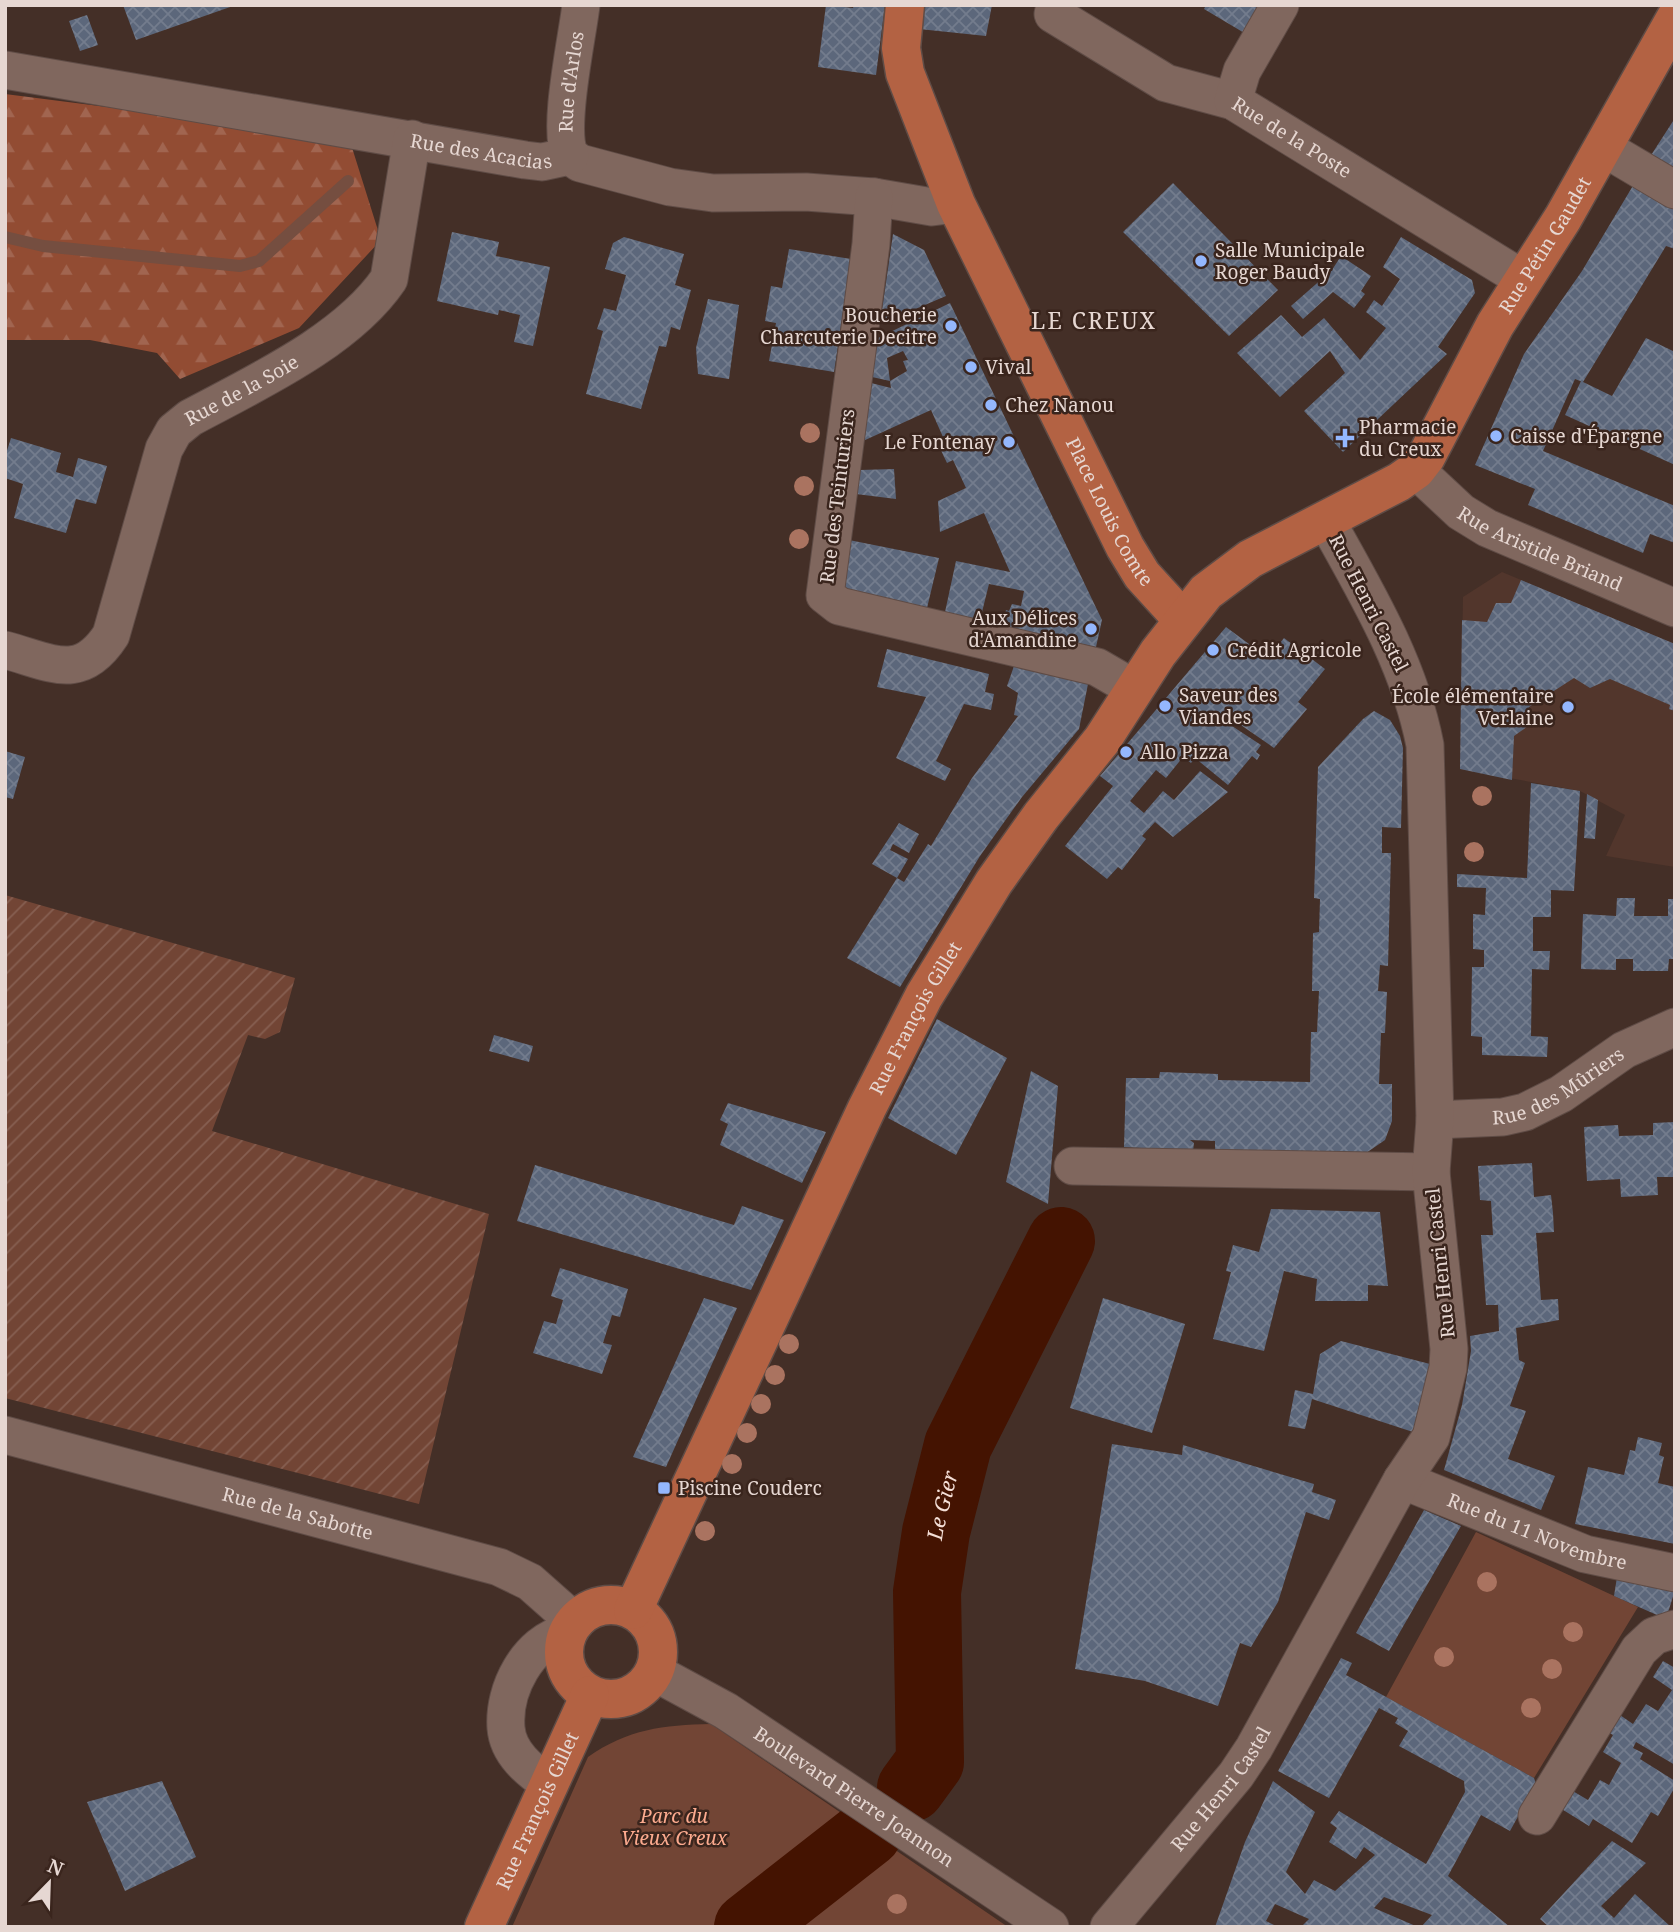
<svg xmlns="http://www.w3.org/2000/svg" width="1680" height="1932" font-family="'Noto Serif',serif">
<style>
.built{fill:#52362c}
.forest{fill:url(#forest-firs)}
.park{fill:#724535}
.garden{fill:url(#garden-furrows)}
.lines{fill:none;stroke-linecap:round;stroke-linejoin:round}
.stream{stroke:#754e40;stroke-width:12}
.river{stroke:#441301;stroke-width:68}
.building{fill:url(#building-cross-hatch)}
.minor-casing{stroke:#5f4c46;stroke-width:39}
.major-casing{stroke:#5f4c46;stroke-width:41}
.minor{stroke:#80675e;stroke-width:37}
.major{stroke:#b36243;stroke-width:38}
.tree{fill:#aa7360}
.poi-dot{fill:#94b7fd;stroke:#3a251d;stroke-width:2.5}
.labels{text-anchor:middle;stroke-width:5;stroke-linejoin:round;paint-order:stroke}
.street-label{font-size:19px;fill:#e6d7d2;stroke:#3a251d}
.poi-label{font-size:19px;fill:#e6d7d2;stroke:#3a251d;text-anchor:start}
.park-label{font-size:19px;font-style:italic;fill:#fdab8f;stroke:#3a251d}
.water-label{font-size:21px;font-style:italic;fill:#f4ded6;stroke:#3a251d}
.quarter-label{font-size:23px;letter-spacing:2px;fill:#e6d7d2;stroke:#3a251d}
</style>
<defs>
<pattern id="forest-firs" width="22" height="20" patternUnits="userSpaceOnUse" patternTransform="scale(1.75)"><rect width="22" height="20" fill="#924c33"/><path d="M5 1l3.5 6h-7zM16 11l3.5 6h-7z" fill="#a16550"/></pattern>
<pattern id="garden-furrows" width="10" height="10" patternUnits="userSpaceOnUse" patternTransform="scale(1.75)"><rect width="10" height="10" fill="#724535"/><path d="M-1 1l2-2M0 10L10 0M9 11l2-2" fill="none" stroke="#865f51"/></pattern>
<pattern id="building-cross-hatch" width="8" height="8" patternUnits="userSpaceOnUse" patternTransform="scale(1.75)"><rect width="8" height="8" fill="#5c677b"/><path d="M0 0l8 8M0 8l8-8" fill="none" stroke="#737c8d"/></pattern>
</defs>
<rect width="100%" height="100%" fill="#442f27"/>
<path class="built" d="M1502 572 1675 644V867L1606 856 1625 815 1580 791 1460 769 1463 597Z"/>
<path class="forest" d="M5 94 349 138 381 240 299 328 180 379 157 353 90 340H5Z"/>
<path class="park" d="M1476 1532 1638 1607 1534 1778 1386 1697Z
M711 1724 1008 1927H512L588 1757C628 1729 663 1725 711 1724Z"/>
<path class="garden" d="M5 895 295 978 280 1032 265 1039 248 1035 212 1131 489 1214 419 1504 5 1398Z"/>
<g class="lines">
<path class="stream" d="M5 237 43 246 240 266 259 261 348 181"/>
<g class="river">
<path id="s1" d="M911 1788 930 1762 927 1592 936 1532 958 1445 1061 1241"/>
<path d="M748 1927 868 1833"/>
</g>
</g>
<path class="building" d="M123 5H233V6L136 40Z
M826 5 853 8 854 5H885L876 75 818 67Z
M922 5H992L986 36 919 29Z
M1206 5H1262L1246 34 1204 9Z
M87 15 98 45 80 51 69 21Z
M1675 118V182L1646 163Z
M1637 179 1675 197V249L1666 246 1583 382 1575 379 1543 451 1675 506V543L1650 534 1643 553 1528 505 1535 489 1475 465 1524 354 1582 271Z
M1173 183 1278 290 1229 336 1123 232Z
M452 232 499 242 496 256 550 267 533 346 514 342 520 315 499 310 498 315 437 301Z
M893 234 924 250 946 296 880 324Z
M624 237 684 254 675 285 691 290 680 330 671 327 666 347 659 346 641 409 586 394 603 331 597 329 604 308 616 311 626 275 605 269 613 243Z
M1401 237 1472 280 1475 293 1438 347 1447 354 1343 452 1304 411 1345 373 1330 351 1280 397 1237 353 1281 315 1302 337 1324 318 1360 360 1386 328 1366 312 1374 300 1382 306 1400 279 1383 267Z
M789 249 851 259 834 372 769 361 776 323 765 321 771 286 782 288Z
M1341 256 1371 276 1361 291 1365 294 1354 308 1333 292 1303 319 1291 306 1332 270Z
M708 299 739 305 729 379 698 374 696 348Z
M950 303 1102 620 1096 647 1002 626 1006 610 1009 611 1012 604 1021 606 1024 591 989 584 980 620 945 612 956 561 1010 572 984 513 940 532 938 501 966 488 953 460 947 463 936 440 943 437 931 410 863 441 871 383 891 388 890 381 907 371 903 361 908 360 903 351 887 358 890 381 872 377 878 338Z
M1646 338 1675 352V465L1565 415 1581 381 1612 396Z
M11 438 61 453 56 472 73 477 78 458 107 466 96 504 76 499 66 533 14 518 23 484 5 478V457Z
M894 469 896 499 856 494 859 470Z
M849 540 939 558 927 608 842 588Z
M1521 580 1675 644V711L1669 709 1670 705 1610 679 1590 688 1574 678 1529 707 1528 726 1514 736 1512 780 1460 769 1462 620 1487 622 1496 603H1511Z
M1226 627 1268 658 1284 638 1325 669 1298 702 1307 709 1274 748 1235 721 1232 726 1261 745 1256 752 1260 755 1257 760 1252 756 1228 785 1195 758 1191 763 1183 757 1166 778 1156 770 1130 801 1144 813 1163 791 1174 800 1200 771 1228 792 1173 837 1155 822 1142 836 1146 839 1122 870 1118 867 1107 879 1065 846 1113 786 1100 776Z
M887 649 989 674 985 692 994 694 991 710 964 704 936 761 951 769 945 781 896 758 926 697 877 687Z
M1014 666 1088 684 1079 729 1022 797 980 856 900 987 847 958 897 878 904 882 928 844 931 846 972 778 1018 716 1014 715 1018 693 1007 686Z
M1374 711 1390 720 1400 736 1403 748 1401 828 1382 827V853H1391L1388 966 1380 965 1378 991 1387 992 1385 1033H1381L1379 1084H1392V1121L1385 1140 1366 1153 1215 1156V1141L1190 1140 1194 1143 1193 1151 1124 1147 1126 1078H1159L1160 1072 1218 1074V1080L1310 1082 1311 1032H1317L1319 991H1312L1313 933 1319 932 1320 899 1314 898 1318 767 1363 719Z
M5 751 25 757 13 799 5 797Z
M1531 783 1580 791 1574 891 1551 890V917H1533V951H1550L1549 970 1532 969 1531 1036 1548 1037 1547 1057 1482 1055V1037L1471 1036 1472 967H1484V950L1473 949V914L1485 915 1486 888 1457 887V874L1527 878Z
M1587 794 1598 800 1595 839 1584 838Z
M899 823 919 834 909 853 893 844 890 850 908 859 897 878 872 864Z
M1617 898H1635L1634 916H1668V899H1675V959H1669L1668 971H1633V959H1616V970L1581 969 1583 914 1616 916Z
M937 1019 1007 1058 956 1155 888 1118Z
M494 1035 533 1046 529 1062 489 1051Z
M1031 1071 1058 1086 1048 1204 1006 1182Z
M728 1103 826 1132 802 1183 720 1145 728 1124 720 1120Z
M1675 1122V1177H1657L1658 1195 1621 1197 1620 1179 1587 1181 1584 1127 1618 1125 1619 1136 1653 1135V1123Z
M1532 1163 1534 1197 1551 1195 1553 1213 1554 1232 1536 1233 1541 1300 1558 1299 1559 1320 1516 1328 1519 1360 1525 1363 1510 1406 1526 1411 1508 1459 1555 1476 1541 1510 1444 1470 1462 1405 1471 1351 1470 1336 1499 1331 1498 1305H1486L1481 1235H1493L1491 1201 1480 1200 1478 1166Z
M535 1165 734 1225 742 1206 784 1220 751 1290 517 1221Z
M1271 1209 1380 1212 1388 1286 1368 1285V1301H1315L1317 1279 1284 1271 1264 1351 1213 1339 1231 1272 1226 1271 1233 1245 1259 1252Z
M560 1268 628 1289 620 1317 612 1315 603 1343 612 1345 602 1374 533 1353 544 1321 556 1324 563 1300 551 1296Z
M704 1298 737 1308 666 1467 633 1457Z
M1103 1298 1185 1324 1152 1433 1070 1408Z
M1341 1341 1430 1364 1413 1432 1312 1399 1305 1429 1288 1426 1295 1390 1313 1394 1320 1354Z
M1638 1437 1662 1443 1659 1455 1664 1457 1658 1483 1675 1487V1544L1575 1524 1588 1467 1624 1475 1630 1450 1635 1451Z
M1112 1444 1182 1455 1183 1445 1314 1484 1312 1492 1336 1500 1329 1520 1306 1512 1278 1602 1251 1647 1240 1643 1218 1706 1145 1681 1075 1669Z
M1424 1510 1461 1526 1389 1651 1356 1633Z
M1617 1577 1675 1590 1666 1619 1614 1596Z
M1341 1658 1352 1663 1346 1675 1534 1778 1536 1784 1510 1831 1481 1815 1448 1876 1510 1927H1421L1432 1915 1384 1897 1374 1908 1418 1927H1301L1309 1919 1275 1904 1266 1921 1278 1927H1215L1245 1842 1273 1781 1315 1812 1286 1872 1305 1894 1314 1880 1335 1891 1375 1855 1364 1847 1356 1859 1329 1842 1337 1828 1330 1823 1339 1811 1426 1864 1465 1792 1464 1781 1399 1746 1408 1731 1395 1723 1398 1718 1379 1708 1329 1798 1278 1771Z
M1663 1661 1675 1668V1765L1636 1742 1633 1748 1643 1753 1640 1759 1675 1781V1787L1658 1816 1651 1812 1632 1843 1593 1819 1589 1826 1560 1808 1571 1790 1588 1800 1600 1780 1609 1785 1621 1763 1603 1752 1613 1735 1606 1731 1617 1713 1633 1724 1646 1704 1658 1711 1672 1690 1653 1677Z
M162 1781 196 1857 125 1891 87 1802Z
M1612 1841 1646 1863 1601 1906 1614 1918 1635 1894 1671 1927H1549L1540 1919Z"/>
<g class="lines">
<defs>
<g id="minor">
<path id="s2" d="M1053 14 1166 83 1233 101 1523 279"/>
<path id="s3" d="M5 70 525 160 542 162 570 156 580 163 670 187 713 193 806 192 874 197 932 207 956 204"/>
<path d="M1233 101 1242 71 1280 5"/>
<path d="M1604 148 1675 190"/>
<path id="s4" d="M570 156C557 129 577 39 581 5"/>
<path d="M874 197 871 244 825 595 839 606 1097 667 1135 689"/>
<path id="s5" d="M1416 470 1461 512 1487 528 1675 608"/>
<path id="s6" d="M5 650C51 662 80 683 111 635L164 449 174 431 190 418C255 383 347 341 389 279L412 139"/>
<path id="s7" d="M1435 1120 1503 1117 1525 1112 1561 1094 1624 1050 1675 1027"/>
<path d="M1073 1166 1431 1172"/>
<path id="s8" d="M5 1435 499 1567 530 1582 574 1621"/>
<path id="s9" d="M1402 1480 1585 1554 1675 1573"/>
<path id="s10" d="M654 1672 726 1711 1050 1927"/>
<path d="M548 1783C529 1770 508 1753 506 1728 503 1689 528 1642 566 1633"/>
<path d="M1537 1816 1639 1650 1654 1636 1675 1629"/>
<path id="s11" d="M1109 1927 1236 1775 1254 1748 1402 1480 1431 1437 1448 1368 1449 1349 1431 1172 1435 1120 1425 745C1409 663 1366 592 1326 520"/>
</g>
<g id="major">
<path id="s12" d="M905 5 901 48 905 73 956 204 1125 547 1142 575 1183 620"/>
<circle cx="611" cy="1652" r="47"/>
<path id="s13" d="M633 1610 867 1108 924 996 994 882 1041 816 1102 740 1158 653 1206 592 1250 559 1399 482 1416 470 1426 457 1495 325 1563 218 1675 19"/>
<path id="s14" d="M484 1927 590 1695"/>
</g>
</defs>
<use href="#minor" class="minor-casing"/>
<use href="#major" class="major-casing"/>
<use href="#minor" class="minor"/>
<use href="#major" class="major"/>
</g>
<g class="tree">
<circle cx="810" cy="433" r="10"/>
<circle cx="804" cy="486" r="10"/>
<circle cx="799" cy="539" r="10"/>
<circle cx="1482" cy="796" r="10"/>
<circle cx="1474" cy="852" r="10"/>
<circle cx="789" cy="1344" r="10"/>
<circle cx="775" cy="1375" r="10"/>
<circle cx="761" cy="1404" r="10"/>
<circle cx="747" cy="1433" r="10"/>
<circle cx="732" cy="1464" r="10"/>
<circle cx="705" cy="1531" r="10"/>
<circle cx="1487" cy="1582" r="10"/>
<circle cx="1573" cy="1632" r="10"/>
<circle cx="1444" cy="1657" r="10"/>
<circle cx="1552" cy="1669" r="10"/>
<circle cx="1531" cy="1708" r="10"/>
<circle cx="897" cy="1904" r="10"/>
</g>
<g class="poi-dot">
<circle cx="1201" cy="261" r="7"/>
<circle cx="951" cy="326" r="7"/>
<circle cx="971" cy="367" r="7"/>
<circle cx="991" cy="405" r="7"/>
<circle cx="1496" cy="436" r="7"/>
<path d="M1341.5 427.5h7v7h7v7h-7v7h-7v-7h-7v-7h7z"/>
<circle cx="1009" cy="442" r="7"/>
<circle cx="1091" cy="629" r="7"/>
<circle cx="1213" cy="650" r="7"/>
<circle cx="1165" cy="706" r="7"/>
<circle cx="1568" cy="707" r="7"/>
<circle cx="1126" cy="752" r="7"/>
<rect x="657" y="1481" width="14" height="14" rx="3.5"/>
</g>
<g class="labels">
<g class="street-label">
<text dy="7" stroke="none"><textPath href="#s4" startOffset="75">Rue d'Arlos</textPath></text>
<text dy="7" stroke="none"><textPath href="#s2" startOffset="271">Rue de la Poste</textPath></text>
<text dy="7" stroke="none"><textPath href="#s3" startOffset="483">Rue des Acacias</textPath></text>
<text dy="7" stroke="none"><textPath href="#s13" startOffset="1676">Rue Pétin Gaudet</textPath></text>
<text dy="7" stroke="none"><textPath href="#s6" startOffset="413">Rue de la Soie</textPath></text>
<text transform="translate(837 496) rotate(-83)" y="7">Rue des Teinturiers</text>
<text dy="7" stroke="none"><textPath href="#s12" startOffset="553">Place Louis Comte</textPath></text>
<text dy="7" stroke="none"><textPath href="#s5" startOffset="149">Rue Aristide Briand</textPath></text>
<text transform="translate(1369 603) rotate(63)" y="7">Rue Henri Castel</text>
<text dy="7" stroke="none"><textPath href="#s13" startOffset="656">Rue François Gillet</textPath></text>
<text dy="7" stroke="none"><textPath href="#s7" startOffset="131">Rue des Mûriers</textPath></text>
<text transform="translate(1440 1263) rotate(-96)" y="7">Rue Henri Castel</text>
<text dy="7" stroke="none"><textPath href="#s8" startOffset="303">Rue de la Sabotte</textPath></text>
<text dy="7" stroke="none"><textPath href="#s9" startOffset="145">Rue du 11 Novembre</textPath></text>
<text dy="7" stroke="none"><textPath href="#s11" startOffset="178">Rue Henri Castel</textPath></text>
<text dy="7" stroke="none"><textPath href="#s10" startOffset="236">Boulevard Pierre Joannon</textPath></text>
<text dy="7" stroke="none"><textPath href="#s14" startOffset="128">Rue François Gillet</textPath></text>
</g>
<g class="poi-label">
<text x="1215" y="257">Salle Municipale<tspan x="1215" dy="22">Roger Baudy</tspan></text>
<text x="937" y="322" text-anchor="end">Boucherie<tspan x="937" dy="22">Charcuterie Decitre</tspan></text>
<text x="985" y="374">Vival</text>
<text x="1005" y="412">Chez Nanou</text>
<text x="1359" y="434">Pharmacie<tspan x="1359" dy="22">du Creux</tspan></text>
<text x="1510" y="443">Caisse d'Épargne</text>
<text x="995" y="449" text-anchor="end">Le Fontenay</text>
<text x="1077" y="625" text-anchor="end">Aux Délices<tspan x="1077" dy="22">d'Amandine</tspan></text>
<text x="1227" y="657">Crédit Agricole</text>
<text x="1179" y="702">Saveur des<tspan x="1179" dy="22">Viandes</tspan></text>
<text x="1554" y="703" text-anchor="end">École élémentaire<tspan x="1554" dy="22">Verlaine</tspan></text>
<text x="1140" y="759">Allo Pizza</text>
<text x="678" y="1495">Piscine Couderc</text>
</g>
<g class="park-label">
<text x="674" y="1823">Parc du<tspan x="674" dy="22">Vieux Creux</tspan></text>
</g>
<g class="water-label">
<text dy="7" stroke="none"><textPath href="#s1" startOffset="290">Le Gier</textPath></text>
</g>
<g class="quarter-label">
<text x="1094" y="329">LE CREUX</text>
</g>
</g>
<rect width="1680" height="1932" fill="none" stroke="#e6d7d2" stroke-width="14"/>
<g transform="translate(49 1883) rotate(23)" stroke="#3a251d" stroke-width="5" paint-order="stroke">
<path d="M0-5L12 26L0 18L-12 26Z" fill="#e6d7d2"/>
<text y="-10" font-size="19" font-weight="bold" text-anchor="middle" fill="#e6d7d2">N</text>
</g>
</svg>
